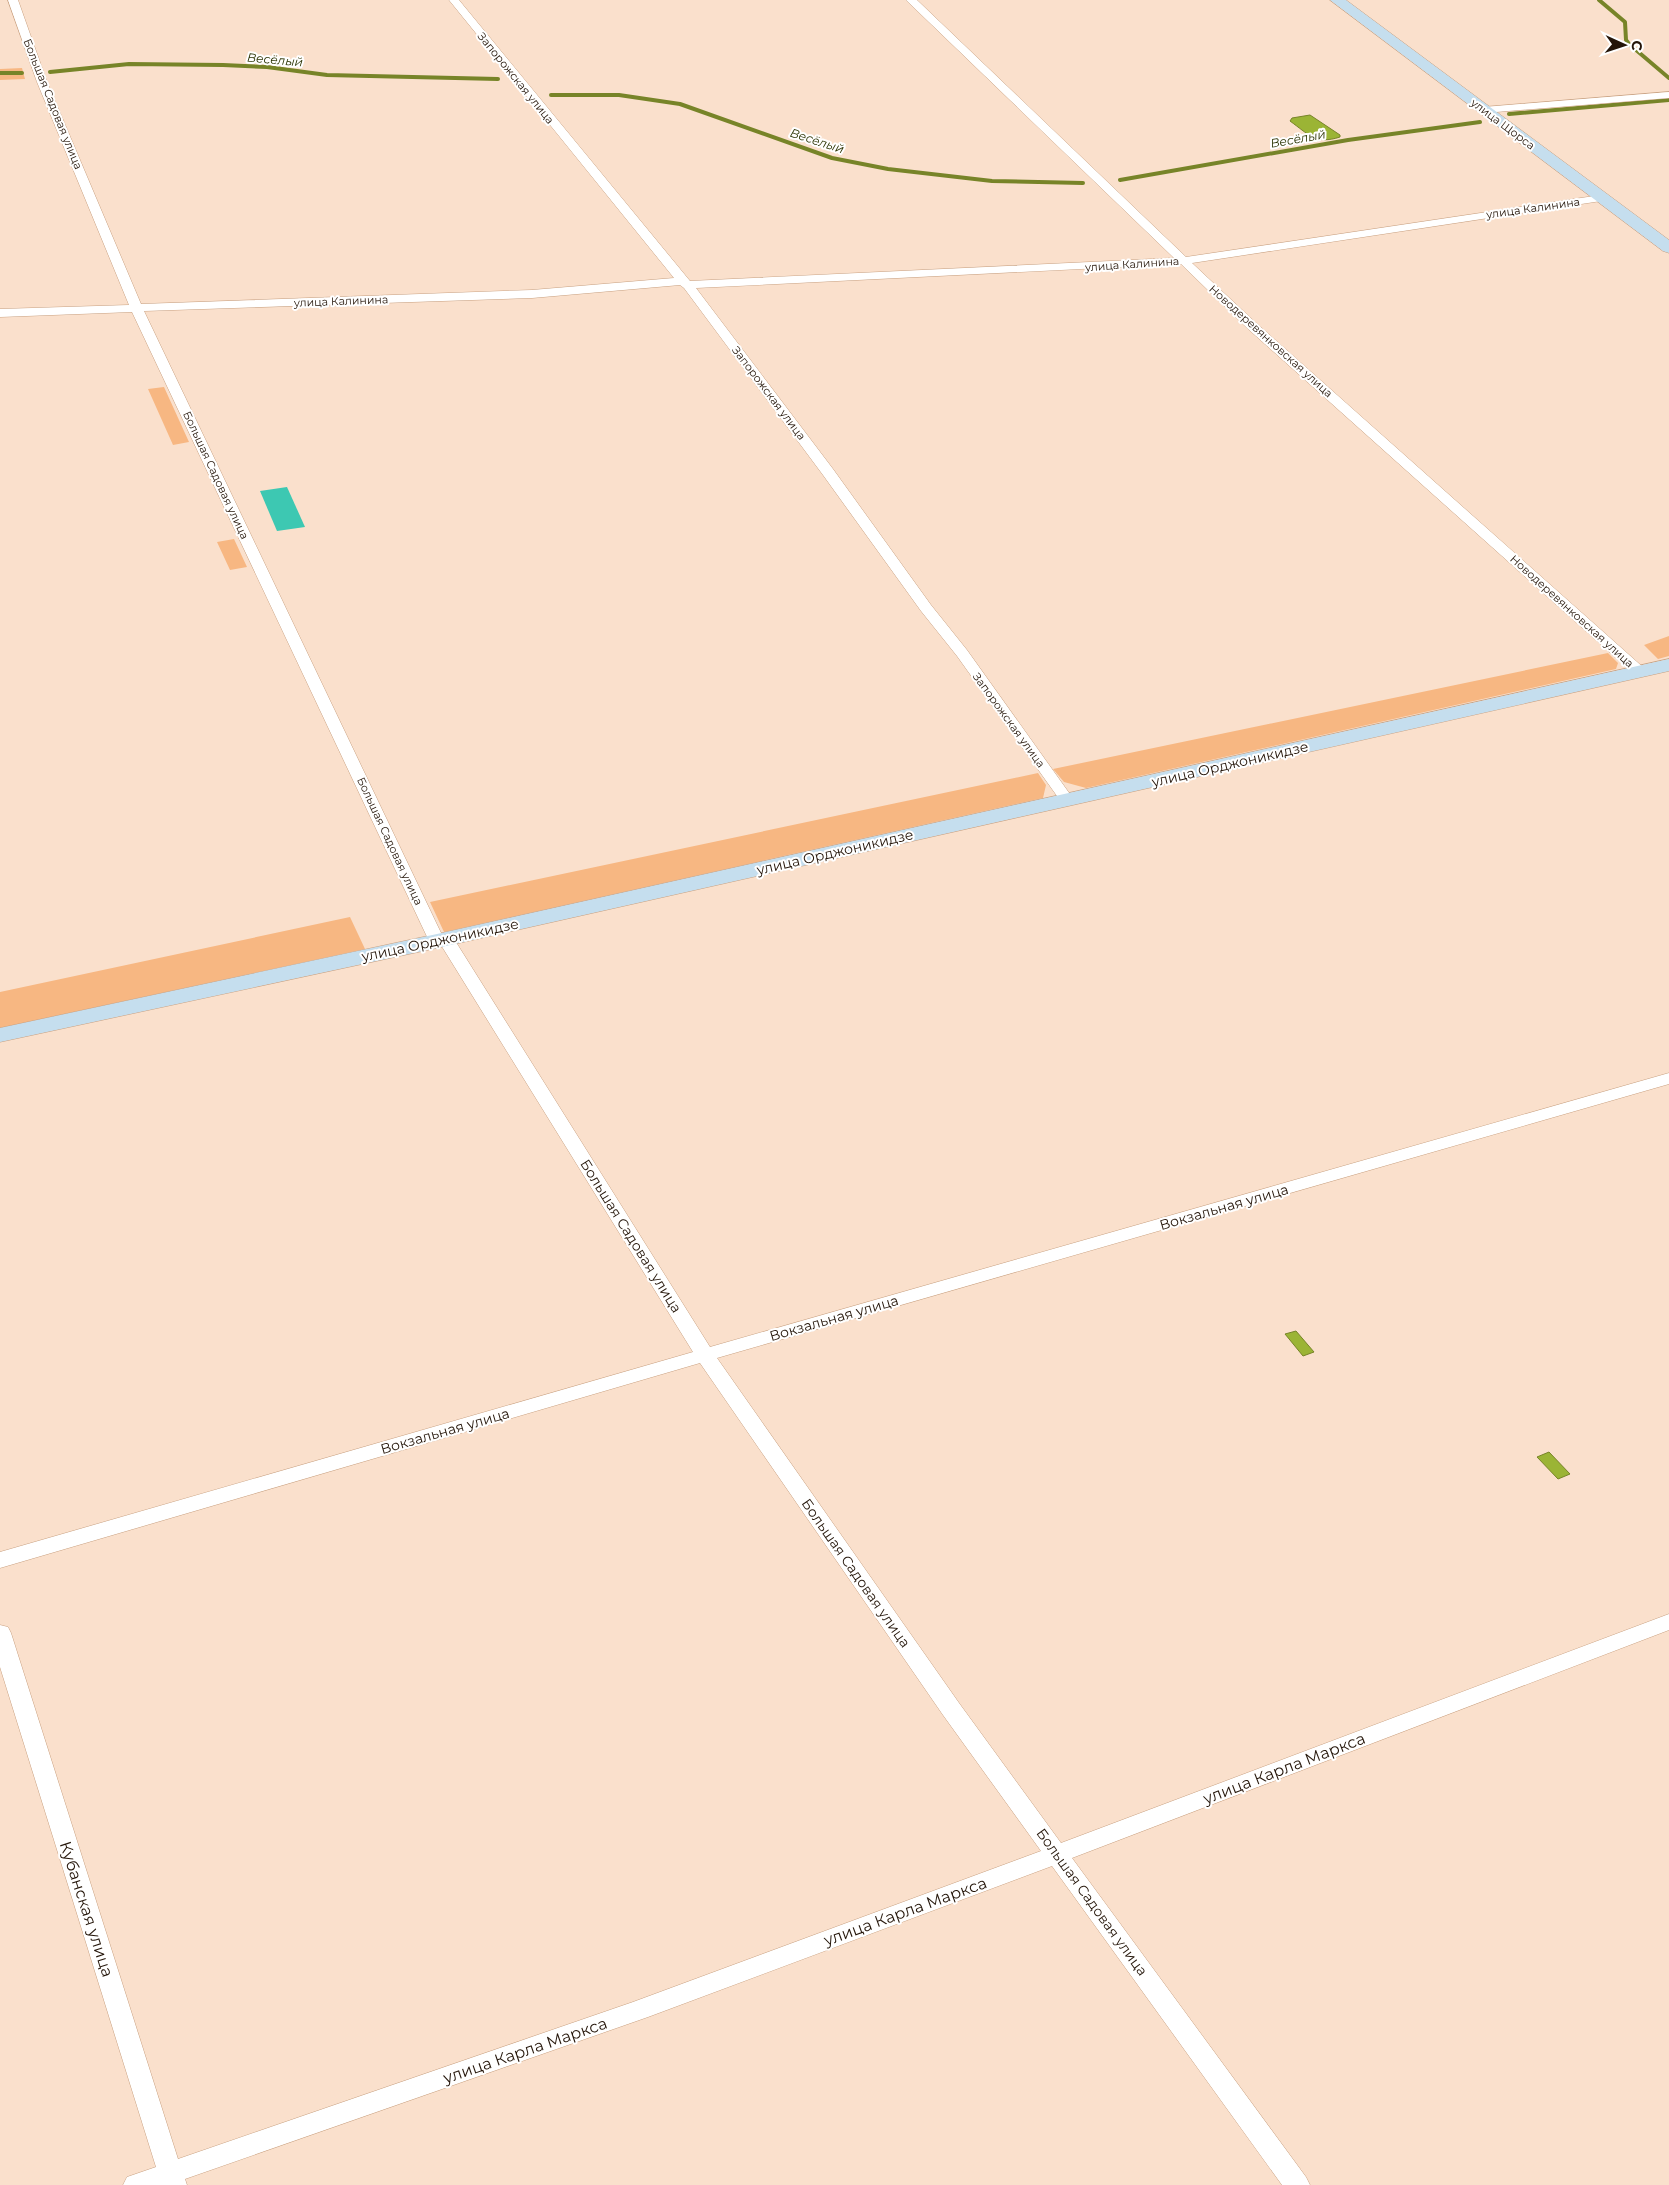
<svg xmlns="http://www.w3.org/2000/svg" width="1669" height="2185" font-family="Montserrat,sans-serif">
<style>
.green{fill:#f7b782}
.water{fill:#9bb435;stroke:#778428}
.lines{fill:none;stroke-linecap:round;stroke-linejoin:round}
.stream{stroke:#778428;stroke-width:4}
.building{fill:#3dc8b2}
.minor-casing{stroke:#c8a080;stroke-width:1}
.secondary-casing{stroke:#c8a080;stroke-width:1}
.minor{fill:#fff;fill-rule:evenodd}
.secondary{fill:#c5deee;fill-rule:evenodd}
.labels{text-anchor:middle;stroke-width:4;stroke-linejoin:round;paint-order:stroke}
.far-street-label{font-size:11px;fill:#241509;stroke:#fff}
.far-water-label{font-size:12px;font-style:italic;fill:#293200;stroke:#fff}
.street-label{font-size:14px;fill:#241509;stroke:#fff}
.near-street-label{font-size:16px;fill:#241509;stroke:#fff}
</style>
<rect width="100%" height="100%" fill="#fae0cc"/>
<path class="green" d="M22 68 25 79 0 80V69Z
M164 387 189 442 173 445 148 389Z
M234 539 247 567 230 570 217 542Z
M1669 636V656L1658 659 1644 645Z
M1608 653 1618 663 1616 669 1086 788 1064 782 1053 769Z
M1038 773 1046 785 1043 798 444 932 430 902Z
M350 917 365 949 0 1028V992Z"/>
<path class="water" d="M1310 115 1340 135V137C1316 145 1308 134 1290 121L1292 118Z
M1296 1331 1314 1352 1303 1356 1285 1334Z
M1549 1452 1570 1474 1558 1479 1537 1457Z"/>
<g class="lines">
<path class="stream" d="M1599 0 1625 22 1626 40 1629 44 1669 78
M50 72 129 64 223 65 267 67 327 75 498 79
M0 73H22
M551 95H619L680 104 832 158 888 169 992 181 1083 183
M1509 114 1669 100
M1120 180 1348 140 1480 122"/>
</g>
<path class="building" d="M287 487 305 527 277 531 260 491Z"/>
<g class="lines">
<defs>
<path id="minor" d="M8 0H18L47 82 141 304 532 290 674 278 449 0H459L690 281 1174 258 906 0H917L1186 257 1601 195 1607 198 1601 201 1192 263 1255 322 1645 669 1647 672 1645 675H1635L1247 328 1181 264 696 288 833 469 931 605 967 650 1072 797 1075 800 1072 803H1062L957 656 921 611 823 475 684 288 680 285 532 298 144 311 442 935 452 936 454 939 710 1347 1669 1073V1084L717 1358 959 1703 1061 1843 1669 1614V1630L1072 1858 1306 2177 1310 2185H1282L1052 1866 648 2017 185 2179 187 2185H123L127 2177 156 2167 0 1667V1625L8 1627 11 1633 178 2159 633 2002 1041 1851 943 1715 700 1363 0 1568V1552L693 1352 441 945 431 944 429 941 132 312 0 317V309L129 305 37 82Z
M1669 92V98L1484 113 1479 110 1484 107Z"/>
<path id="secondary" d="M1330 0H1346L1669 240V253L1663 251Z
M1669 659V671L437 948 0 1042V1028L437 934Z"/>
</defs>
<use href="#minor" class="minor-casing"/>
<use href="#secondary" class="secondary-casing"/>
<use href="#minor" class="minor"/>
<use href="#secondary" class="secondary"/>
</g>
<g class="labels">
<g class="far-street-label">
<text transform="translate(516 78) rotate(51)" y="4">Запорожская улица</text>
<text transform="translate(53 104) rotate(68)" y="4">Большая Садовая улица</text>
<text transform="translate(1503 124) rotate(37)" y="4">улица Щорса</text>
<text transform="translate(1533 208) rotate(-8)" y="4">улица Калинина</text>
<text transform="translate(1132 264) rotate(-4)" y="4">улица Калинина</text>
<text transform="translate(341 301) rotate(-2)" y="4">улица Калинина</text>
<text transform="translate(1271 341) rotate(42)" y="4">Новодеревянковская улица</text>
<text transform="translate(769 393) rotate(53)" y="4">Запорожская улица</text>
<text transform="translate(216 475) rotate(65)" y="4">Большая Садовая улица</text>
<text transform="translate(1572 611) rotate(42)" y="4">Новодеревянковская улица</text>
<text transform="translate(1009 720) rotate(54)" y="4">Запорожская улица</text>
<text transform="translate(390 841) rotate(65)" y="4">Большая Садовая улица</text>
</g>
<g class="far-water-label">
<text transform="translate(275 60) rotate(5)" y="4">Весёлый</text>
<text transform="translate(1298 139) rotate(-10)" y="4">Весёлый</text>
<text transform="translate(817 141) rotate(18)" y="4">Весёлый</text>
</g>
<g class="street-label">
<text transform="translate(1230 764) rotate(-13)" y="5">улица Орджоникидзе</text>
<text transform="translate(835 852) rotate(-13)" y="5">улица Орджоникидзе</text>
<text transform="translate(440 940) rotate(-12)" y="5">улица Орджоникидзе</text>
<text transform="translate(1224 1207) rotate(-16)" y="5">Вокзальная улица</text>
<text transform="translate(631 1236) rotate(58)" y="5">Большая Садовая улица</text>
<text transform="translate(834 1318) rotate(-16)" y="5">Вокзальная улица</text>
<text transform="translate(445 1431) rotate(-16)" y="5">Вокзальная улица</text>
<text transform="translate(856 1573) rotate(55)" y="5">Большая Садовая улица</text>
<text transform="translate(1092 1902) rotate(54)" y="5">Большая Садовая улица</text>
</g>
<g class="near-street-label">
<text transform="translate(1284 1768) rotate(-21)" y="6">улица Карла Маркса</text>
<text transform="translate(87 1909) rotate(72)" y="6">Кубанская улица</text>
<text transform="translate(905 1911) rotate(-20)" y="6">улица Карла Маркса</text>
<text transform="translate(525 2050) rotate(-19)" y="6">улица Карла Маркса</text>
</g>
</g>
<g transform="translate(1624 45) rotate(93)" stroke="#ffffff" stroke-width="4" paint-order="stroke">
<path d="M0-4L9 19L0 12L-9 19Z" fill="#241509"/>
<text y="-8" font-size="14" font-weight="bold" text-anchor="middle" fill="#241509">С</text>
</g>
</svg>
